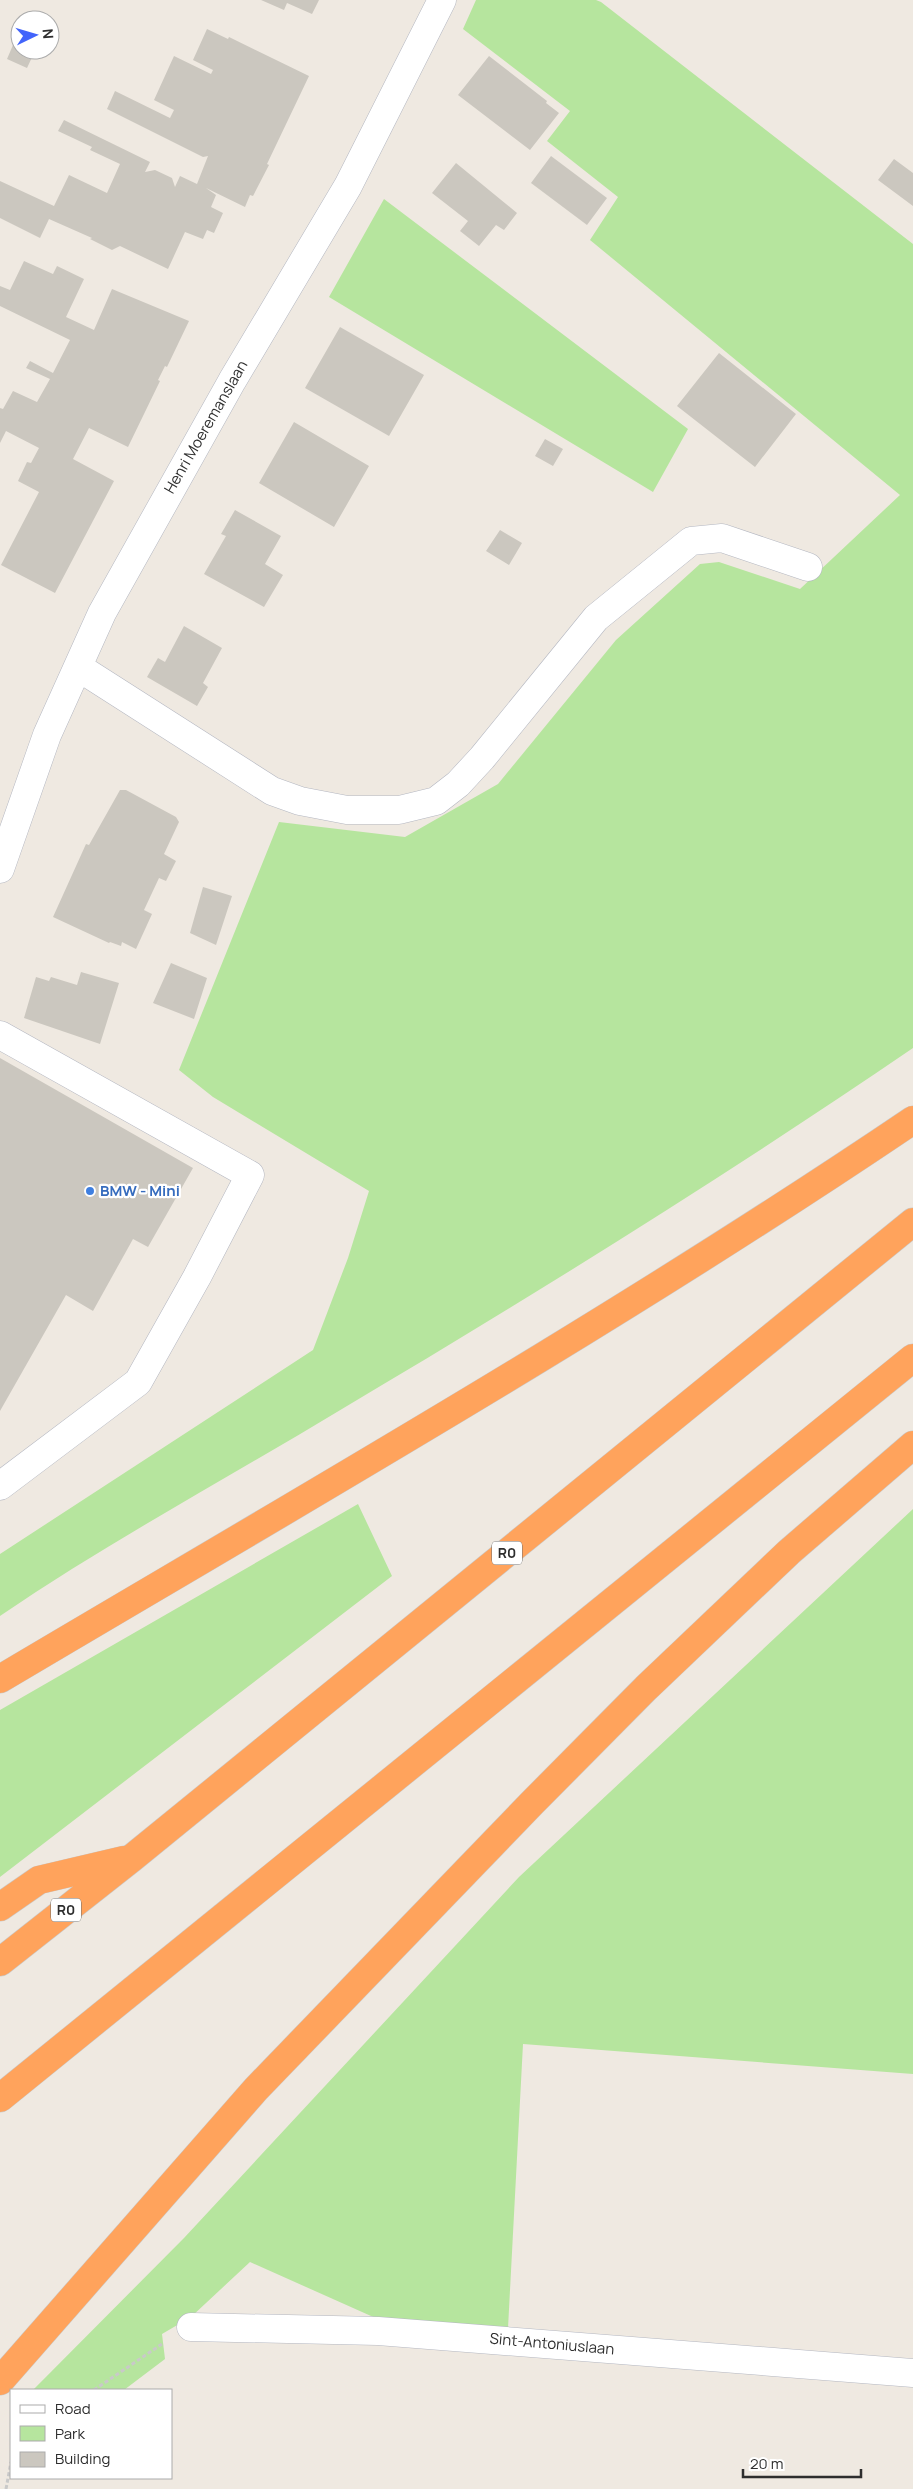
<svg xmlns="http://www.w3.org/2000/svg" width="913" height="2489" font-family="Manrope,sans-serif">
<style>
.green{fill:#b6e59e}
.building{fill:#cbc7bf}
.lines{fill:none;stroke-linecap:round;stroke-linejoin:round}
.minor-casing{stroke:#b4b7c1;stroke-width:29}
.highway-casing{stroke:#c9c9c9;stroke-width:29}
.path{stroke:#c9c9c9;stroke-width:3;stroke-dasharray:4 2.5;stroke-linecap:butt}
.minor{stroke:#fff;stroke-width:28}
.highway{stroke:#ffa35c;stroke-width:28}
.shop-dot{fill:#3f7fe0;stroke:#fff;stroke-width:2}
.labels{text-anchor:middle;stroke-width:4.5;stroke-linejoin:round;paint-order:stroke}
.shield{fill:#fff;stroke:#6d6d6d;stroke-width:1}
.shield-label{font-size:14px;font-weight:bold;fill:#2e2e2e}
.street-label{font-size:15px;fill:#2e2e2e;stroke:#fff}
.shop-label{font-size:15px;font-weight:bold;fill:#366cbe;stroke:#fff;text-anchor:start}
</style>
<rect width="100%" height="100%" fill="#efe9e1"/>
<path class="green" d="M476 0H596L601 2 913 244V1048C727 1175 536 1294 342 1409 228 1478 110 1541 0 1616V1554L313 1350 348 1258 369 1191 213 1097 179 1070 279 822 405 837 498 784 616 640 700 564 719 562 800 589 900 495 590 240 618 197 547 141 570 111 463 29Z
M384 199 688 429 653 492 329 297Z
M358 1504 392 1576 0 1877V1710Z
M913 1509V2074L523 2044 508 2328 380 2320 250 2262 191 2317 162 2334 165 2359 124 2390H33L184 2238 519 1877Z"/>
<path class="building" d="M261 0H319L312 14 287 3 284 10Z
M207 29 228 39 229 37 309 76 267 164 269 165 253 196 250 195 245 207 206 188 216 195 211 207 223 213 214 233 207 230 203 239 185 232 168 269 120 246 112 250 90 239 92 238 49 219 40 238 0 218V181L54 206 69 175 107 193 120 164 90 150 92 147 58 131 64 120 150 162 145 172 155 170 172 178 175 187 180 176 197 184 208 156 203 157 107 109 115 91 170 118 174 110 154 100 174 56 211 74 213 70 193 60Z
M13 45 20 48V50L34 53 27 68 7 59Z
M489 56 547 101 546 103 559 113 530 150 458 95Z
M551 156 607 198 587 225 531 183Z
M894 159 913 173V206L878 180Z
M456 163 517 213 504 230 496 225 479 246 460 231 468 221 432 193Z
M24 261 53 274 57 266 84 279 66 317 94 330 112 289 189 321 167 367 165 366 158 380 160 381 128 447 89 428 73 459 114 481 55 593 1 565 39 492 18 481 27 462 31 463 39 448 6 431 0 443V408L3 409 13 391 37 402 50 379 26 368 30 361 53 373 70 340 0 306V286L10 290Z
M340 327 424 375 389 436 305 388Z
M719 353 796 414 755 467 677 406Z
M294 422 369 466 334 527 259 483Z
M545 439 563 449 553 466 535 456Z
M235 510 281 536 265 564 283 575 264 607 204 574 226 536 221 534Z
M500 530 522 543 509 565 486 551Z
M184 626 222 648 203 683 208 687 197 706 147 677 158 658 165 662Z
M120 790H126L176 817 179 822 164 854 176 861 166 881 159 878 144 910 152 914 136 949 122 942 121 946 110 942 109 943 53 917 86 844 89 845Z
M203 887 232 896 216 945 190 933Z
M171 963 207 978 194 1019 153 1003Z
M81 972 119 983 100 1044 24 1018 36 977 49 981 51 977 77 985Z
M0 1058 193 1168 148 1247 133 1239 93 1311 66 1295 0 1411Z"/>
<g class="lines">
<defs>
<path id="minor" d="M78 667 272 791 300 801 347 810H399L436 801 458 784 482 758 596 618 691 541 722 538 808 567
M0 869 47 735 102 613 232 381 348 186 442 0
M0 1035 250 1175 197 1277 138 1382 0 1486
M191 2327 378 2331 913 2373"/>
<path id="highway" d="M0 1679C307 1497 617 1320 913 1120
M0 1907 39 1880 124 1860
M0 1962 132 1858 913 1222
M0 2098 913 1358
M0 2381 256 2089 532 1803 646 1688 789 1552 913 1445"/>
</defs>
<use href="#minor" class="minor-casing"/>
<use href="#highway" class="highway-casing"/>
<path class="path" d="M94 2390 162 2344
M6 2489 11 2462"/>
<use href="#minor" class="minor"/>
<use href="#highway" class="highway"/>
</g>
<circle class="shop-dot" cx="90" cy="1191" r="5"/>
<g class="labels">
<g class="shield">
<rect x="492" y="1541.5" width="30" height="23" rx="4"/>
<rect x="51" y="1898.5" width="30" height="23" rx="4"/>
</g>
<g class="shield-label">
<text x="507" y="1558">R0</text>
<text x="66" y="1915">R0</text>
</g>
<g class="street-label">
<text transform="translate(206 427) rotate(-60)" y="5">Henri Moeremanslaan</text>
<text transform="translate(552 2344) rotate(5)" y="5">Sint-Antoniuslaan</text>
</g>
<g class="shop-label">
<text x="100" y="1196">BMW - Mini</text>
</g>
</g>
<rect x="10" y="2389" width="162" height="90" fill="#ffffff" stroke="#ababab"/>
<rect x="20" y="2405" width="25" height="8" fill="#ffffff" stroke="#ababab"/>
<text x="55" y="2414" font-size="15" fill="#2e2e2e">Road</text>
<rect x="20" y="2426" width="25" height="15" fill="#b6e59e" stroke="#ababab"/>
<text x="55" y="2439" font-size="15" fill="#2e2e2e">Park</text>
<rect x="20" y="2452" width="25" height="15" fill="#cbc7bf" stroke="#ababab"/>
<text x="55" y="2464" font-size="15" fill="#2e2e2e">Building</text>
<g transform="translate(35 35) rotate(85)"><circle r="24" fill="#ffffff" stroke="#ababab"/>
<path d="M0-4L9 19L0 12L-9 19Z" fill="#4264fb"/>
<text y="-8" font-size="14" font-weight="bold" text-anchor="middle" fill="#2e2e2e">N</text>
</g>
<path d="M743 2469v8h118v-8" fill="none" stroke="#2e2e2e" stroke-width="2.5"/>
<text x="750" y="2469" font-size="15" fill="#2e2e2e" stroke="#ffffff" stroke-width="4" paint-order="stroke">20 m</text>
</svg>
